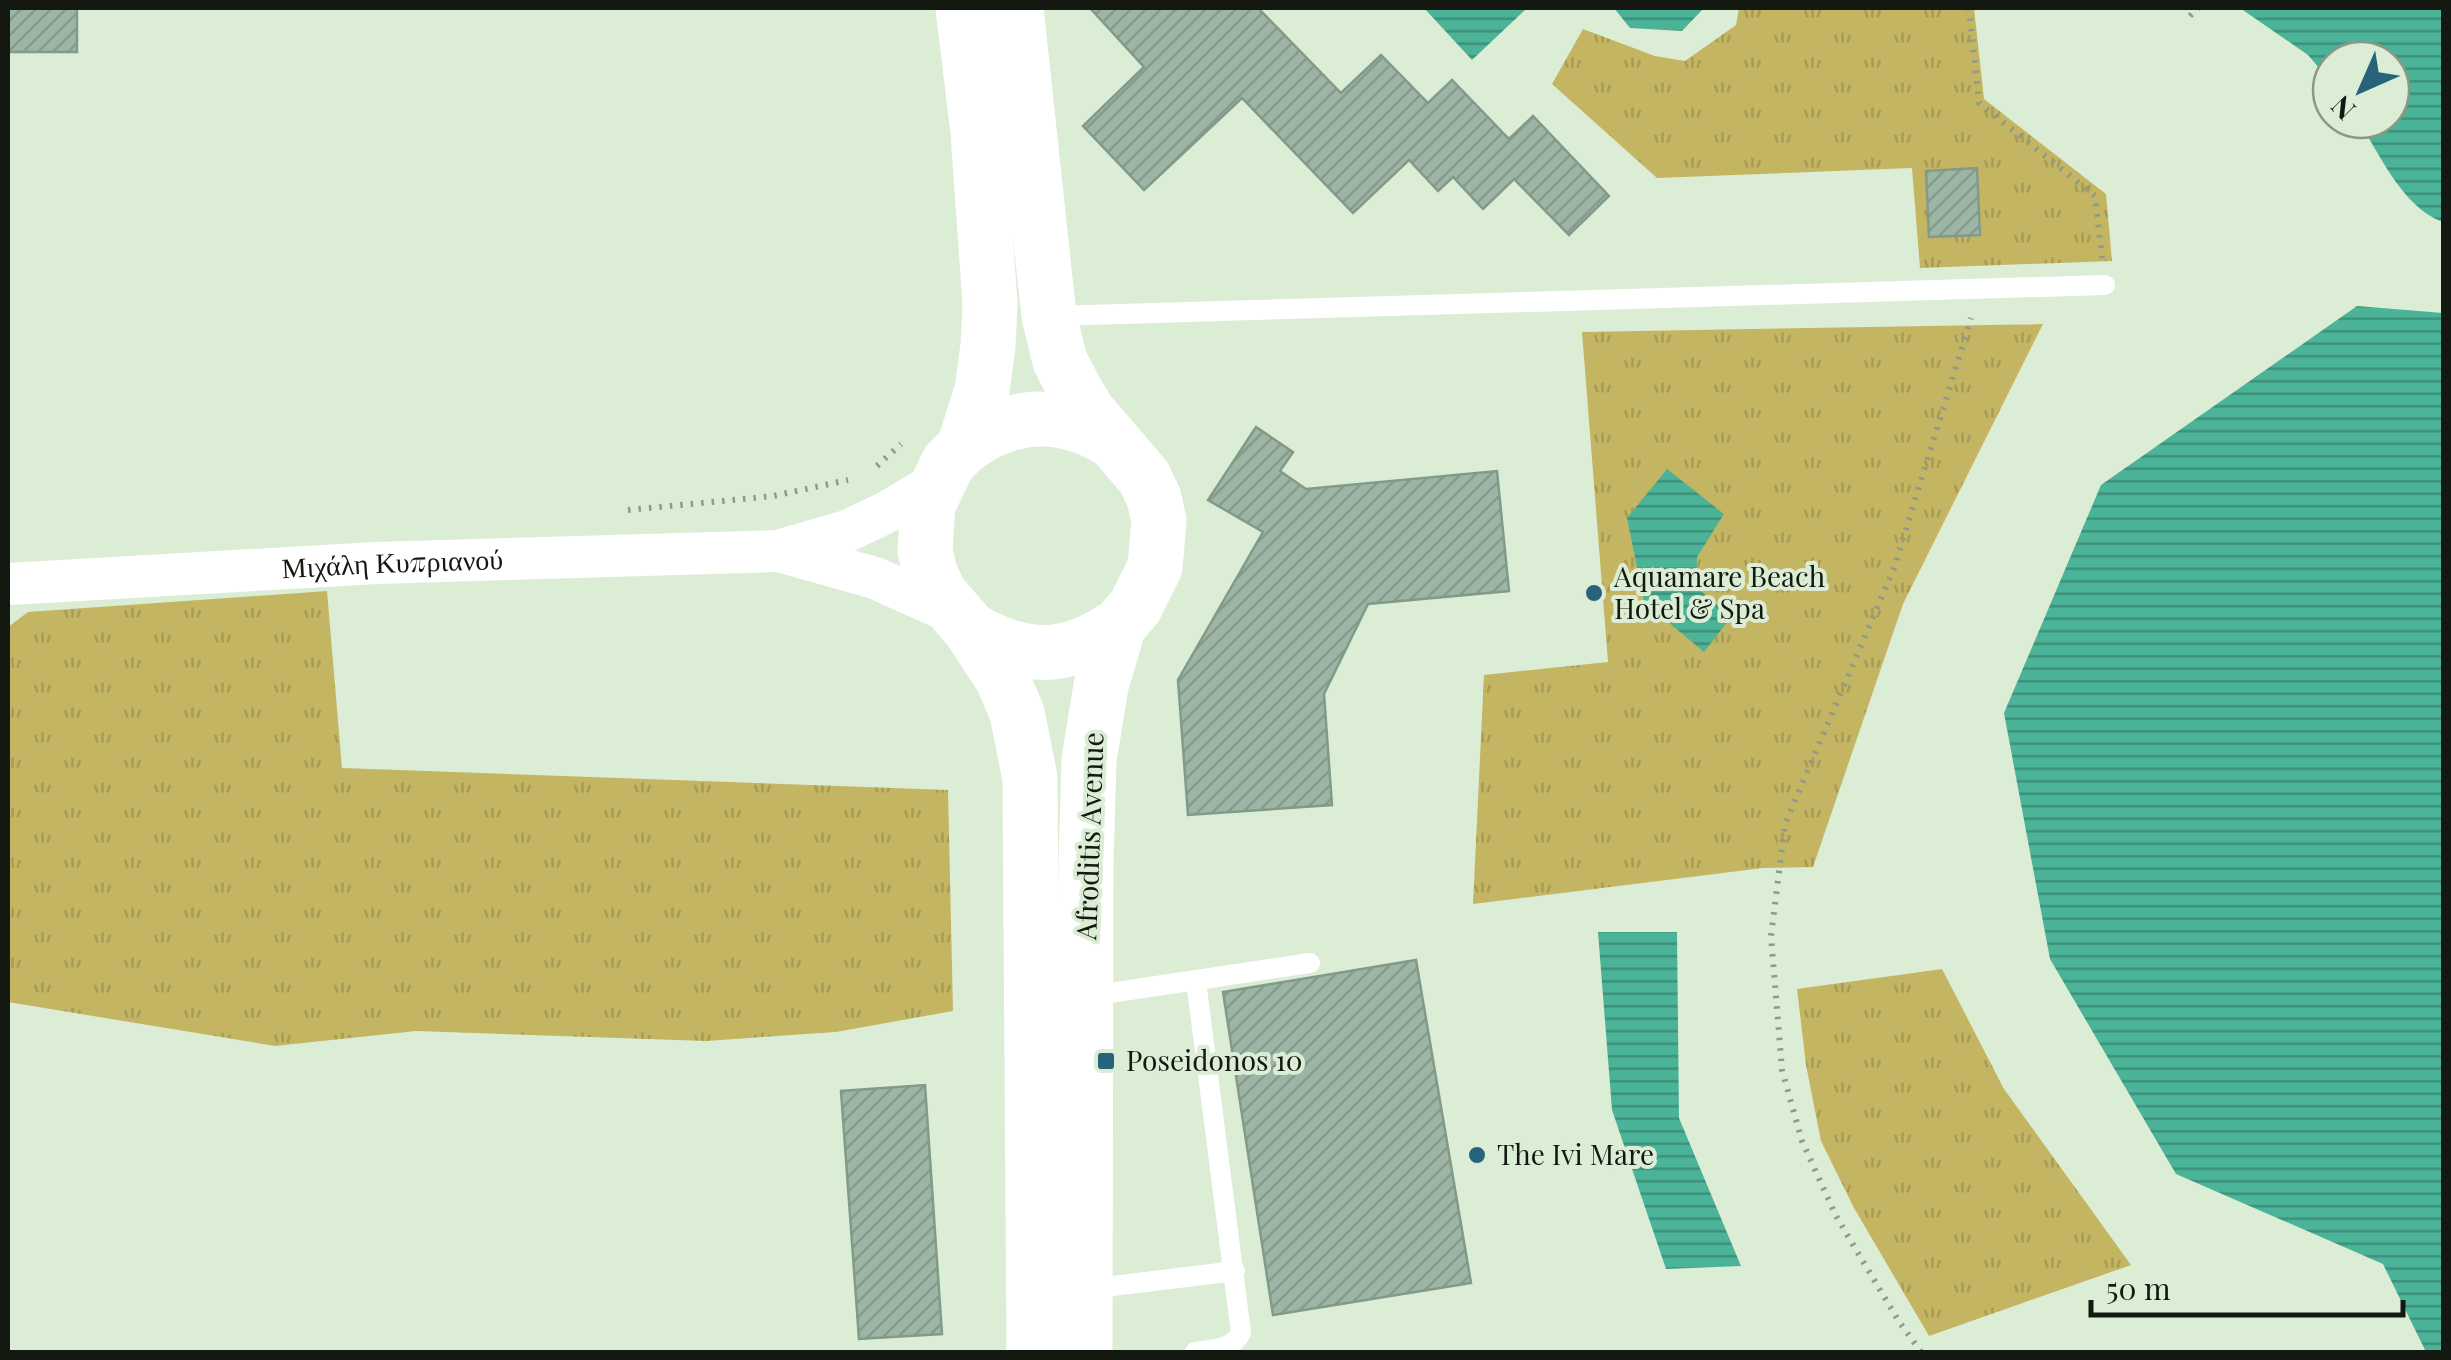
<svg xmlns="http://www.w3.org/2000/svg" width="2451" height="1360" font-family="'Playfair Display',serif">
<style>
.grass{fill:url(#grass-tufts)}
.water{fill:url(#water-rules)}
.building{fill:url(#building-hatch);stroke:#829a89;stroke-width:2.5}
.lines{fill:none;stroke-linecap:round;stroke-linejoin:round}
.path{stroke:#8e9b89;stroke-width:6;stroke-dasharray:2.5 8;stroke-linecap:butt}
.service{stroke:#fff;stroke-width:20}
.minor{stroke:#fff;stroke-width:42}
.secondary{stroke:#fff;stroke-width:55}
.poi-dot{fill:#27637b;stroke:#dcedd5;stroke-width:4}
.labels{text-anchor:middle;stroke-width:8;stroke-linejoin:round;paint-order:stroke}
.street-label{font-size:28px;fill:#131810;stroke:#dcedd5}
.poi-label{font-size:28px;fill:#131810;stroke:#dcedd5;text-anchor:start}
</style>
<defs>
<pattern id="grass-tufts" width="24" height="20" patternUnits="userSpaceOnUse" patternTransform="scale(2.5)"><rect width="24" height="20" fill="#c4b563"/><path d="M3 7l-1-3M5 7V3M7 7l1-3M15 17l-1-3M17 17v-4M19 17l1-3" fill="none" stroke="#a89b55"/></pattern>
<pattern id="water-rules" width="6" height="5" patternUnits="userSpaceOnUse" patternTransform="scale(2.5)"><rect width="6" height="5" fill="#4bb397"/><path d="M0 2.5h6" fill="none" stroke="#3d917a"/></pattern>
<pattern id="building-hatch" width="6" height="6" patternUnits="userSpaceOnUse" patternTransform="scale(2.5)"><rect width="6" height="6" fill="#9db5a4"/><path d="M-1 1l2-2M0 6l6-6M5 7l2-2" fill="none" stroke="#869b8c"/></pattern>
</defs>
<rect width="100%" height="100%" fill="#dcedd5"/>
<path class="grass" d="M1739 8H1974L1984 99 2106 194 2112 261 1920 268 1912 168 1657 178 1552 84 1583 29 1655 56 1685 61 1736 25Z
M2043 324 1903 604 1813 867 1763 868 1473 904 1484 675 1608 662 1582 332Z
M327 591 342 768 948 790 953 1011 836 1032 706 1041 416 1031 275 1046 8 1002V627L28 612Z
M1942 969 2004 1089 2131 1265 1929 1336 1854 1208 1821 1141 1806 1065 1797 989Z"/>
<path class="water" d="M1424 8H1527L1472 60Z
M1614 8H1704L1682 31 1630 28Z
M2240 8H2443V222C2403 208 2380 155 2358 120H2391V60H2331V82L2308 55Z
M2357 306 2443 313V1352H2426L2383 1264 2176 1174 2050 959 2004 713 2101 485Z
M1667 469 1724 514 1697 557 1696 587 1732 616 1704 652 1644 602 1627 518Z
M1598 932H1677L1679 1118 1741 1266 1666 1269 1612 1110Z"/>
<path class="building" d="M8 8H77V52H8Z
M1090 8H1258L1341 93 1381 55 1428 103 1452 80 1509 139 1533 116 1609 196 1569 235 1514 179 1483 209 1453 177 1438 191 1409 160 1353 213 1242 98 1144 190 1083 126 1144 67Z
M1977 168 1980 235 1929 237 1926 171Z
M1256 427 1293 452 1280 471 1306 489 1497 471 1509 591 1368 604 1324 694 1332 805 1188 815 1178 680 1263 532 1208 500Z
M1416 960 1471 1283 1273 1315 1223 992Z
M925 1085 942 1334 859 1339 841 1091Z"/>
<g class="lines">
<path class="path" d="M1969 8 1979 103 2095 196 2102 258
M2190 16 2198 8
M877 466 901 444
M628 510 773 496 848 480
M1921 1352 1898 1320 1836 1216 1802 1141 1782 1070 1771 936 1785 824 1894 568 1971 318"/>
<path class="service" d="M1053 316 2105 285
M1090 996 1310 963
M1088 1289 1235 1271
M1195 1352C1213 1349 1232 1350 1241 1333L1196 981"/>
<g class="minor">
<path d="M779 551 875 578 953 613"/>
<path id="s1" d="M8 584 376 563 778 551 847 531 885 513 936 483"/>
</g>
<path class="secondary" d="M963 8 978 132 990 304 988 346 982 390 964 447 948 463 928 505 925 550 930 573 940 594 970 629 1002 678 1017 713 1030 778 1034 1352
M1016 8 1049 316 1060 361 1076 392 1089 413 1144 477 1154 498 1159 521 1155 567 1135 607 1119 625 1101 686 1089 760 1086 861 1085 1352
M964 447C1012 411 1064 410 1114 442
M970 629C1024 661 1067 661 1119 625"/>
</g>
<g class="poi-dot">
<circle cx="1594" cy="593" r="10"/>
<rect x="1096" y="1051" width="20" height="20" rx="5"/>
<circle cx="1477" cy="1155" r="10"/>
</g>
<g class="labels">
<g class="street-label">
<text dy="10" stroke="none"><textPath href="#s1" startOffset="385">Μιχάλη Κυπριανού</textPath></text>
<text transform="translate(1090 836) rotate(-88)" y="10">Afroditis Avenue</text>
</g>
<g class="poi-label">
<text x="1614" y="587">Aquamare Beach<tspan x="1614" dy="32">Hotel &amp; Spa</tspan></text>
<text x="1126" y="1071">Poseidonos 10</text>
<text x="1497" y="1165">The Ivi Mare</text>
</g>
</g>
<rect width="2451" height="1360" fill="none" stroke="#131810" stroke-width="20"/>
<g transform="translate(2361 90) rotate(225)"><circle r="48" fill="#dcedd5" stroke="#8c9886" stroke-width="2.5"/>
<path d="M0-8L18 38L0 25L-18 38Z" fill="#27637b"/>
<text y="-15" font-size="28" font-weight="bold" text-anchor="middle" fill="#131810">N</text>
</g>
<path d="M2091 1300v15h312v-15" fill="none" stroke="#131810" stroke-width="5"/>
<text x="2106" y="1300" font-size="30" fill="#131810" stroke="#dcedd5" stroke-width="8" paint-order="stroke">50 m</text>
</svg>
